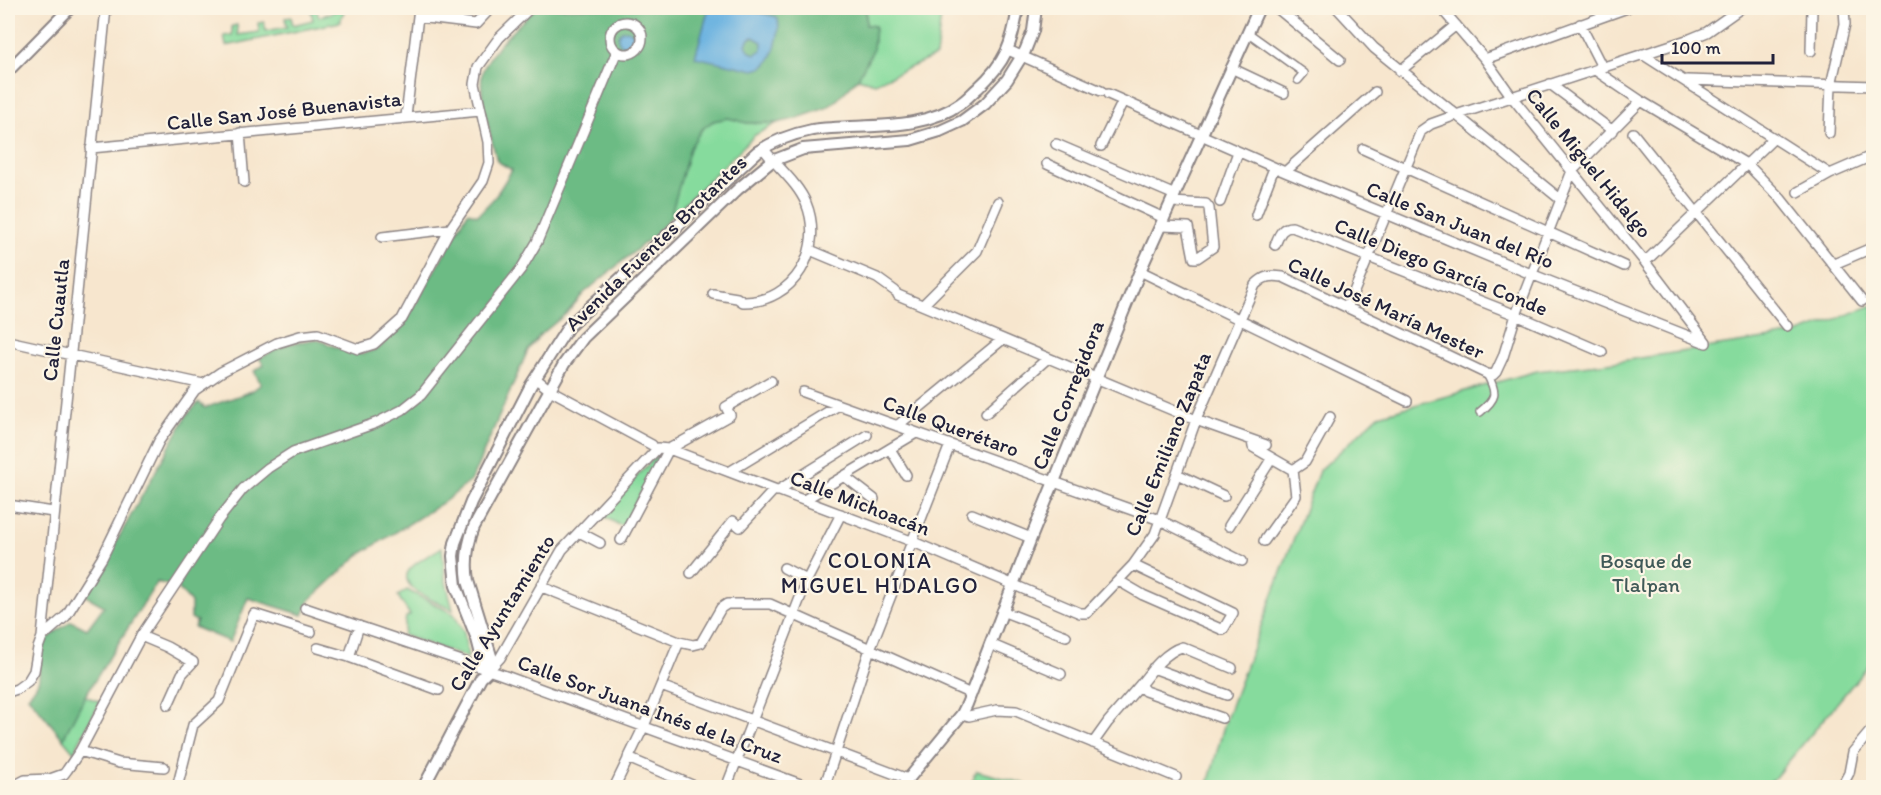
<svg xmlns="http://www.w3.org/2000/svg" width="1881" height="795" font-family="Itim,sans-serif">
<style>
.green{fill:#86db9d;stroke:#547e6c;stroke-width:1.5}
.forest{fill:#6cbb84;stroke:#476e60;stroke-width:1.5}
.water{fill:#68b1e0;stroke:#456a8e;stroke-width:1.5;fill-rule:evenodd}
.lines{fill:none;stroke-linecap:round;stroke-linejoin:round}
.pedestrian-casing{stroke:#8c8484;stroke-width:10}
.minor-casing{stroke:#8c8484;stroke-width:12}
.tertiary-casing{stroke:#8c8484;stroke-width:14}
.pedestrian{stroke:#fff;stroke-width:7}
.minor{stroke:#fff;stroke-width:9}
.tertiary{stroke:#fff;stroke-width:10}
.labels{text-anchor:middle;stroke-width:4.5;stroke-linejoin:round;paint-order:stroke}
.street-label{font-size:21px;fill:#22223b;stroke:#fcf5e5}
.park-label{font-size:21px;fill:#405a58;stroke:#fcf5e5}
.neighbourhood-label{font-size:22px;letter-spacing:1.5px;fill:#22223b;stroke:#fcf5e5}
</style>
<rect width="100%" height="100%" fill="#fcf5e5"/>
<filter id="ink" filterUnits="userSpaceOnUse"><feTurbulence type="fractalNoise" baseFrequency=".0167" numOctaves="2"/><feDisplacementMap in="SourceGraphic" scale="12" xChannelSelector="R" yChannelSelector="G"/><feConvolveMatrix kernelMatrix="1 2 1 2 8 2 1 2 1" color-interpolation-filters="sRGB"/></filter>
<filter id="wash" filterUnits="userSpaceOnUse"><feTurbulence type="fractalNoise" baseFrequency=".008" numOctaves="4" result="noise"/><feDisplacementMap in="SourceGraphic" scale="24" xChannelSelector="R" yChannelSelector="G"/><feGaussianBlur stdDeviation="1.35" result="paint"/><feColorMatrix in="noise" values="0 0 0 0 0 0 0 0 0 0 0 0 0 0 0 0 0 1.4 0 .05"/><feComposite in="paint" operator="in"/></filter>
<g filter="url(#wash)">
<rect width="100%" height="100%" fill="#f7e6ce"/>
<path class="green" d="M345 8 340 22 226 46 224 36 232 35V26L237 25 238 35 259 32 258 23 264 22 266 31 287 27 285 18 291 17 293 25 313 20 311 11 316 9 319 17Z
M866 8H942L936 56 875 83 858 78 873 49 875 26 866 25Z
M729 118 747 123H777L755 135 670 218C677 192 686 131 714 121 718 119 724 119 729 118Z
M1873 305V660L1767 787 1207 788 1225 722 1319 471 1379 415 1537 371 1608 363 1797 334Z
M658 454H661L624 525H619L600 514Z
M442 547 445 578 453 610C440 603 394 588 410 569 418 560 432 554 442 547Z
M407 590 454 614 464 633 468 658 403 635 406 617 410 615 398 596Z
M85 696 100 702 74 752 63 739Z
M977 771 1026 784 1027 787H971L974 775Z"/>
<path class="forest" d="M536 8H866V25L875 26 873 50 858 78 835 102 826 108 795 119 777 123H747L728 118 713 121 701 130 690 148 670 218 658 232 584 293 567 313 539 336 528 350 471 481 444 502 359 555 310 600 303 615 248 598 230 642 194 627 197 621 191 619V603L178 588 157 582 85 696 63 739 28 696C47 676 35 673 40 651 44 638 61 629 71 621L87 629 104 606 86 596 187 415 199 402 205 408 252 391 261 384 254 371 264 365 259 358 288 344 316 339 343 350 361 354 378 349 405 322 468 212 478 215 495 197 512 170 497 161C492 140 475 85 484 68 494 46 519 25 536 8Z"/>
<path class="water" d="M709 8H741L777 17C782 27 774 61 763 67 762 68 756 69 754 70L695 57ZM753 37 762 42V50L755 54 750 52 746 45 748 40Z
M618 38a8 8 0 1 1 16 0a8 8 0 1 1-16 0Z"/>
</g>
<g filter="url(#ink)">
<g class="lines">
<defs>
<path id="pedestrian" d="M1247 32 1304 73 1298 80
M1480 412C1496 399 1498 394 1487 374"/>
<path id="minor" d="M1277 8 1340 60
M1337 8 1374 48 1560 199
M1441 8 1485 59 1512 97 1645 262 1706 342
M418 17 476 24 491 8
M610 38a16 16 0 1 1 32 0a16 16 0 1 1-32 0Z
M1580 24 1602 67
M1008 50 1101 91
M1811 51 1812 8
M1642 54 1830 174
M1485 59 1627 8
M1231 68 1284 93
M1595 70 1641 101 1748 165 1781 199 1862 301
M1400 71 1456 25
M1687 80 1874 86
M1550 84 1613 131
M1108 94 1285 172 1531 274 1706 343
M406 116 419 8
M240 133 244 182
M1633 133 1787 326
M1829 133 1831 85 1845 24 1844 8
M1056 144 1175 195
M1101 146 1123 101
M91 148 480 111
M1363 149 1624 266
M1047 164 1164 218
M1285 172 1375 92
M1798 192 1830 174 1874 155
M1220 202 1238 152
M1256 215 1274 168
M1161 226 1188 227 1194 258H1197L1213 247 1209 208 1206 204 1172 202
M382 237 450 229
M1275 245C1279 236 1281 227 1292 227L1516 315 1602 352
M810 250 877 278 895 291
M1645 262 1774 138
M1834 264 1874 247
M1140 271 1407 401
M713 294 737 298 743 302C794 303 825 249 806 203 797 182 776 166 763 148
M898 295 1196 420 1266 445
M923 305 977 251 998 202
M1348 306 1421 131 1431 124 1456 115 1690 39 1707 32 1741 8
M8 341 203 384
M535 378 550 390 652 445
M803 392 1160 520 1242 561
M986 413 1048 358
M897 426 1003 339
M890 449 906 475
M1293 470 1305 462 1330 417
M729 472 839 405
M1177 474 1224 496
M844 476 874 499
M777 491 867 435
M804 500 916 433
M8 505 53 512
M972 514 1031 538
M1229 526 1272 458 1253 447 1252 440
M579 532 600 543
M621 540 669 449 730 415 726 407 771 381
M1264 541 1296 496 1293 470 1272 458
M784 568 807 580
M691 573 733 521 740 527 774 490
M1119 581 1143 595 1223 630 1233 613 1133 565
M542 587 679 642 693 645 701 643 721 608 727 604H770L971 694
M305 608 500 674 811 788
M1002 611 1066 636
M359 626 349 657 439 690
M141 636 167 647 193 662 182 674 168 705
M42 637 106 8
M990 644 1061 674
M318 648 349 657
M1153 668 1227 695
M489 670 500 658 562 550 658 448 669 449 911 541 1080 613H1087L1133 565 1155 534 1196 420 1255 285C1264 276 1270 275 1283 277L1487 374 1493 375 1496 372 1503 357 1516 315 1572 171 1641 101
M1140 685C1151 671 1165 652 1182 647L1232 668
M661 686 908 779
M8 692 17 689 28 681 34 671 38 648 42 637 66 616 102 558 159 441 195 390 221 372 277 343 300 336 318 334 358 349 374 344 402 319 450 229 483 181 489 163 488 142 475 84 478 67 499 38 530 8
M962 714 969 716 997 710 1016 711 1176 777
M1093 743 1108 722 1140 685 1145 691 1222 718
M80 751 119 763 164 767
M628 758 699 788
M10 788 25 780 50 779 64 774 67 770 80 751 141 636 219 519 243 489 268 468 293 452 376 423 402 410 421 395 521 269 537 242 617 51
M177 788 193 725 219 701 254 614 311 632
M614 788 644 726 679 642
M726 788 807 580 841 514
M824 788 870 649 950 445
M1841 788 1849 773 1853 752 1874 727"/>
<path id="tertiary" d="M8 71 70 8
M489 670 483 662 477 639 456 586 453 556 455 543 471 502 531 385 568 327 757 152C774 141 792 134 812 130 860 123 920 133 961 103 967 99 972 93 978 88 1006 62 1012 44 1018 8
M423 788 481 678 489 670 492 659 468 581C465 562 467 545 474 527L564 364 583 338 738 189 772 161 803 149 910 140 940 131 962 121 985 104 1007 80 1025 51 1033 31 1036 8
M901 788 962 714 967 704 1031 538 1140 271 1259 8"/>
</defs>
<use href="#pedestrian" class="pedestrian-casing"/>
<use href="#minor" class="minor-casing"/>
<use href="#tertiary" class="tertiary-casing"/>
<use href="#pedestrian" class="pedestrian"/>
<use href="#minor" class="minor"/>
<use href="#tertiary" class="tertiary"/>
</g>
</g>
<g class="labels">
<g class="street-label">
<text transform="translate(284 111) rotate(-6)" y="7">Calle San José Buenavista</text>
<text transform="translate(1589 163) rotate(51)" y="7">Calle Miguel Hidalgo</text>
<text transform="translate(1460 225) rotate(22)" y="7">Calle San Juan del Río</text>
<text transform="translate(656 243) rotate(-44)" y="7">Avenida Fuentes Brotantes</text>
<text transform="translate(1441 267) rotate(22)" y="7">Calle Diego García Conde</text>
<text transform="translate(1386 308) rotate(25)" y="7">Calle José María Mester</text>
<text transform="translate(56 320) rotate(-84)" y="7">Calle Cuautla</text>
<text transform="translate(1068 395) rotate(-68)" y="7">Calle Corregidora</text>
<text transform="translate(951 426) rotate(20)" y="7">Calle Querétaro</text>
<text transform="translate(1168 444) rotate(-68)" y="7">Calle Emiliano Zapata</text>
<text transform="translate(860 503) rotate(21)" y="7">Calle Michoacán</text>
<text transform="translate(502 613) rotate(-58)" y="7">Calle Ayuntamiento</text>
<text transform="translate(650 709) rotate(20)" y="7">Calle Sor Juana Inés de la Cruz</text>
</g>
<g class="park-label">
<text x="1646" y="568">Bosque de<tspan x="1646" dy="24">Tlalpan</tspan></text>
</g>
<g class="neighbourhood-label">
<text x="880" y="568">COLONIA<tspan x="880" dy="25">MIGUEL HIDALGO</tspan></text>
</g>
</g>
<rect width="1881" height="795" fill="none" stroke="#fcf5e5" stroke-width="30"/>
<path d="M1662 54v9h111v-9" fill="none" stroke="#22223b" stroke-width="3"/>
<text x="1671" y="54" font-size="18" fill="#22223b" stroke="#fcf5e5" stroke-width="4.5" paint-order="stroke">100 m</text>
</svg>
